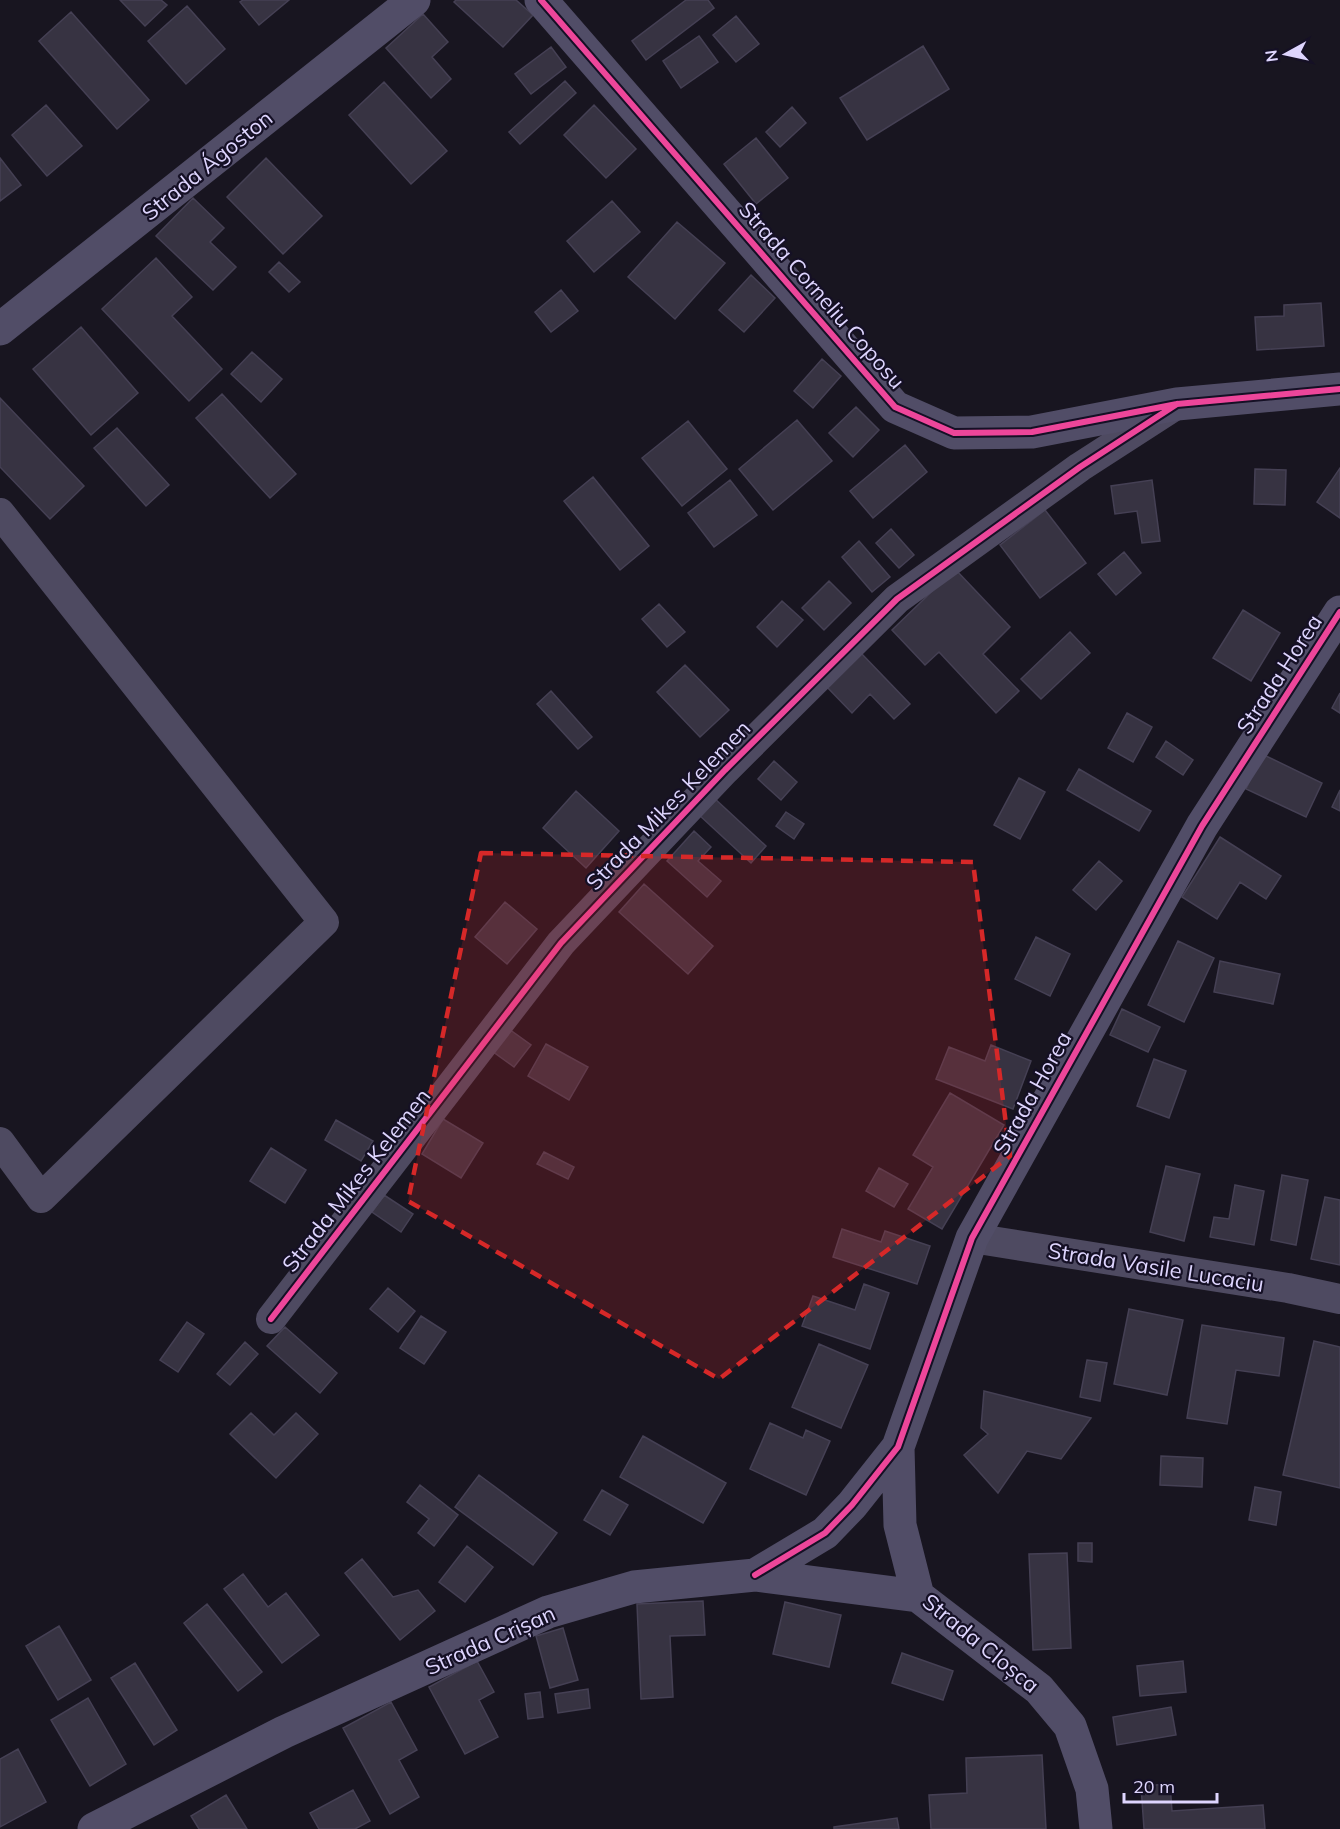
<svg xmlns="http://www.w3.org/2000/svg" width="1340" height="1829" font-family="Mulish,sans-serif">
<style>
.building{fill:#373342;stroke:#454054;stroke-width:1.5}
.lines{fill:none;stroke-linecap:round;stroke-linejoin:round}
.street{stroke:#4e4a61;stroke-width:30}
.secondary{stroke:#514d67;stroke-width:33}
.cycleway-casing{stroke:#151025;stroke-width:10}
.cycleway{stroke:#ed469a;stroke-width:6}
.marked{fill:#d62828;fill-opacity:0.2;stroke:#d62828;stroke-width:4.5;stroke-dasharray:12 8;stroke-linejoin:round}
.labels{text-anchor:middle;stroke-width:4.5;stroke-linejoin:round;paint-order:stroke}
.street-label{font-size:22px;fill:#ded5fe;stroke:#151025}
</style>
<rect width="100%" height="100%" fill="#181520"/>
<path class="building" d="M120 0H161L167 5 145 26Z
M243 0H289L259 25 240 2Z
M456 0H516L533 15 503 47 454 2Z
M686 0H708L714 8 646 60 632 41Z
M187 6 225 49 186 84 148 41Z
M71 12 149 100 117 129 39 41Z
M423 14 448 42 432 57 451 79 431 98 386 48Z
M736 16 759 44 736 62 713 35Z
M699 36 718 62 681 88 663 61Z
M923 46 949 89 867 140 840 98Z
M551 47 566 67 531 94 515 74Z
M565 81 576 93 520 144 509 132Z
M384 82 447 151 411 184 349 115Z
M46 105 82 146 47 176 12 135Z
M594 105 636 149 606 178 564 135Z
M792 107 806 123 780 147 766 132Z
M756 138 788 178 756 204 724 164Z
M0 158 21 185 0 201Z
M266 158 322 216 283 254 227 197Z
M193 198 224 228 210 242 236 267 213 290 156 236Z
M612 201 640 232 594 272 567 241Z
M677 222 725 263 675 319 628 277Z
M156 258 192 297 172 316 222 369 189 401 102 309Z
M279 262 300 282 289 292 269 272Z
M751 275 775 298 744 332 719 310Z
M561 290 578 311 551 332 535 312Z
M1321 303 1324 346 1257 350 1255 317 1284 316V305Z
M81 327 138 393 91 435 33 369Z
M252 352 282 379 261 402 231 374Z
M822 359 841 376 813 408 794 391Z
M222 394 296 474 270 498 196 418Z
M0 398 84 486 50 519 0 467Z
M856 407 879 430 853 457 829 433Z
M797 420 832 461 773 510 739 469Z
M688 421 727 469 682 506 642 458Z
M117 428 169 485 146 506 94 448Z
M905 445 927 472 873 518 850 491Z
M1340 468V518L1317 502Z
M1255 469 1286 470 1285 505 1254 504Z
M593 477 649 546 620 570 564 501Z
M730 480 757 515 714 547 688 513Z
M1152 480 1160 541 1142 543 1137 511 1115 514 1111 486Z
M1045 510 1086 563 1040 598 1000 545Z
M891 529 914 555 899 568 876 543Z
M859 541 890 577 872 592 842 557Z
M1124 552 1141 573 1116 595 1098 574Z
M955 569 1010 627 983 654 1019 691 996 713 939 652 925 665 892 630Z
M829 581 851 603 824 630 802 608Z
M782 601 803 620 777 647 757 627Z
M659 604 685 632 667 647 642 619Z
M1243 610 1280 633 1251 681 1213 658Z
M1070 632 1090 653 1041 699 1021 679Z
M860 652 910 704 894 719 870 694 852 713 825 685Z
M685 665 729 710 700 737 657 692Z
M551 691 592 737 578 749 537 704Z
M1340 693V713L1332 708Z
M1127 713 1152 727 1133 762 1108 748Z
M1166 741 1193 760 1183 775 1156 757Z
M1262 754 1322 783 1306 817 1246 789Z
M774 761 797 782 781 800 758 779Z
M1079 769 1151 811 1139 831 1067 790Z
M1019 778 1045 792 1020 839 994 825Z
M1340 790V811L1332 807Z
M576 791 619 831 586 868 543 828Z
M713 797 766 846 751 863 698 814Z
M786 812 804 824 794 839 776 826Z
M694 831 711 847 698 861 721 881 707 897 667 861Z
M1220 837 1281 876 1266 899 1240 882 1217 919 1182 897Z
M1099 861 1122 881 1096 910 1073 890Z
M644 884 713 946 688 974 619 912Z
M505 902 537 929 507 964 475 937Z
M1036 937 1070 954 1050 996 1015 979Z
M1178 941 1214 958 1184 1022 1148 1005Z
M1220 961 1280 974 1273 1004 1214 992Z
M1122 1009 1160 1027 1148 1052 1110 1035Z
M509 1029 531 1045 514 1067 492 1051Z
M546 1044 588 1067 569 1100 528 1076Z
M991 1045 1031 1061 1013 1109 936 1079 949 1047 985 1061Z
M1154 1059 1186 1071 1169 1118 1137 1106Z
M950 1093 1004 1125 942 1229 908 1209 933 1167 913 1155Z
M443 1119 483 1143 461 1178 422 1154Z
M336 1120 373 1141 361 1161 325 1140Z
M271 1148 306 1170 285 1203 250 1181Z
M544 1152 574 1167 568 1179 537 1164Z
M1166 1166 1200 1174 1184 1241 1150 1232Z
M879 1168 908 1184 894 1207 866 1191Z
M1282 1175 1308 1180 1296 1245 1271 1240Z
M1235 1185 1264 1191 1254 1245 1210 1237 1214 1217 1229 1219Z
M384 1195 413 1214 401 1232 372 1212Z
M1325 1197 1340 1200V1265L1311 1259Z
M842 1229 881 1242 885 1231 930 1246 917 1284 833 1257Z
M864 1284 889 1293 870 1349 802 1326 813 1296 855 1310Z
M388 1288 415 1311 398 1332 370 1309Z
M1129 1309 1183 1320 1167 1395 1114 1384Z
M421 1316 446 1332 424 1364 400 1348Z
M187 1322 204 1334 178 1372 160 1360Z
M1202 1325 1284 1338 1279 1376 1236 1370 1227 1424 1187 1418Z
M285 1327 337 1373 320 1393 267 1346Z
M1314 1341 1340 1347V1488L1283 1475Z
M245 1342 258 1354 230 1385 217 1374Z
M819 1344 868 1365 841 1428 792 1407Z
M1087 1360 1107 1363 1100 1401 1080 1397Z
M984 1391 1091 1418 1061 1459 1027 1451 998 1493 964 1455 988 1434 981 1428Z
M251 1413 274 1435 296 1413 318 1434 276 1478 230 1434Z
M770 1423 803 1438 806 1430 830 1441 806 1495 750 1469Z
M643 1436 726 1483 703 1523 620 1477Z
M1161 1456 1203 1458 1202 1487 1160 1485Z
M479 1475 557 1533 533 1565 455 1507Z
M420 1485 458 1515 434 1546 418 1533 429 1519 407 1502Z
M1255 1487 1281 1492 1276 1525 1249 1520Z
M602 1490 628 1505 610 1535 584 1520Z
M1078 1543H1092V1562L1078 1561Z
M467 1546 493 1567 465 1602 439 1582Z
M1067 1553 1071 1648 1033 1650 1029 1554Z
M362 1559 393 1597 418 1590 435 1611 400 1640 345 1573Z
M243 1574 268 1607 286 1593 319 1635 282 1663 224 1589Z
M703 1601 705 1635 670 1636 673 1697 641 1699 637 1604Z
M785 1602 841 1615 829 1667 773 1654Z
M207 1604 262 1672 238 1691 184 1623Z
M59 1626 91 1680 58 1700 26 1646Z
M563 1628 578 1680 550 1688 536 1636Z
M902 1653 953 1671 943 1700 892 1683Z
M477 1661 494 1692 479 1700 498 1737 465 1754 429 1687Z
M1183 1661 1186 1692 1140 1696 1137 1666Z
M135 1663 177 1730 154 1745 111 1678Z
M588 1689 590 1708 558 1713 555 1694Z
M540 1692 543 1717 528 1719 525 1694Z
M88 1698 126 1764 90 1786 51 1720Z
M391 1702 417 1750 399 1760 419 1797 390 1814 343 1728Z
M1171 1707 1176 1735 1117 1745 1113 1717Z
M18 1749 46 1802 0 1827V1759Z
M1042 1755 1046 1829H931L929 1795 967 1793 966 1758Z
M1170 1784 1172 1811 1263 1805 1265 1829H1144L1141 1786Z
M353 1790 370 1821 355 1829H319L310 1813Z
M226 1795 247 1829H199L191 1816Z
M897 1818 899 1829H834V1827Z"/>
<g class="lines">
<path class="street" d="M0 513 324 922 41 1198 0 1142
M972 1238 1288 1288 1340 1299
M271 1319 561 943 725 770 897 599 1080 467 1176 405"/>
<path class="secondary" d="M541 0 895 407 954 433 1032 432 1177 404 1340 389
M0 329 414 0
M898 1447 900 1525 918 1596 1039 1689 1070 1726 1092 1789 1096 1829
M755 1575 825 1533 852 1505 898 1447 972 1238 1202 826 1340 612
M94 1829 284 1732 548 1612 634 1587 755 1575 918 1596"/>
<defs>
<path id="cycleway" d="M541 0 895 407 954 433 1032 432 1177 404 1340 389
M271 1319 561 943 725 770 897 599 1080 467 1177 404
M755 1575 825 1533 852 1505 898 1447 972 1238 1202 826 1340 612"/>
</defs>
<use href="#cycleway" class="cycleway-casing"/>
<use href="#cycleway" class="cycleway"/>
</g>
<path class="marked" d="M481 853 973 862 1010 1156 719 1379 408 1201Z"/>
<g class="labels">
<g class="street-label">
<text transform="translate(207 165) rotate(-39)" y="8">Strada Ágoston</text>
<text transform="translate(822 295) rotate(49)" y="8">Strada Corneliu Coposu</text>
<text transform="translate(1279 674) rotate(-57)" y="8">Strada Horea</text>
<text transform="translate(668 805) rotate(-46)" y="8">Strada Mikes Kelemen</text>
<text transform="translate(1032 1093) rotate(-61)" y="8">Strada Horea</text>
<text transform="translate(356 1180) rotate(-52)" y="8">Strada Mikes Kelemen</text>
<text transform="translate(1156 1267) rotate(9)" y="8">Strada Vasile Lucaciu</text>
<text transform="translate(490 1640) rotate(-24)" y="8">Strada Crișan</text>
<text transform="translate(981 1643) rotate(39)" y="8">Strada Cloșca</text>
</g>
</g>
<g transform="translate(1286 54) rotate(262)" stroke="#151025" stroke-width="4.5" paint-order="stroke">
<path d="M0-4.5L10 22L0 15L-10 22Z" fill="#ded5fe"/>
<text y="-9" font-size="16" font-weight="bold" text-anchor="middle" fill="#ded5fe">N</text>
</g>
<path d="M1124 1793v9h93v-9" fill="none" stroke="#ded5fe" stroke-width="3"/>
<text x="1133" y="1793" font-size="18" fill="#ded5fe" stroke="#151025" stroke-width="4.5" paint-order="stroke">20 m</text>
</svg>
